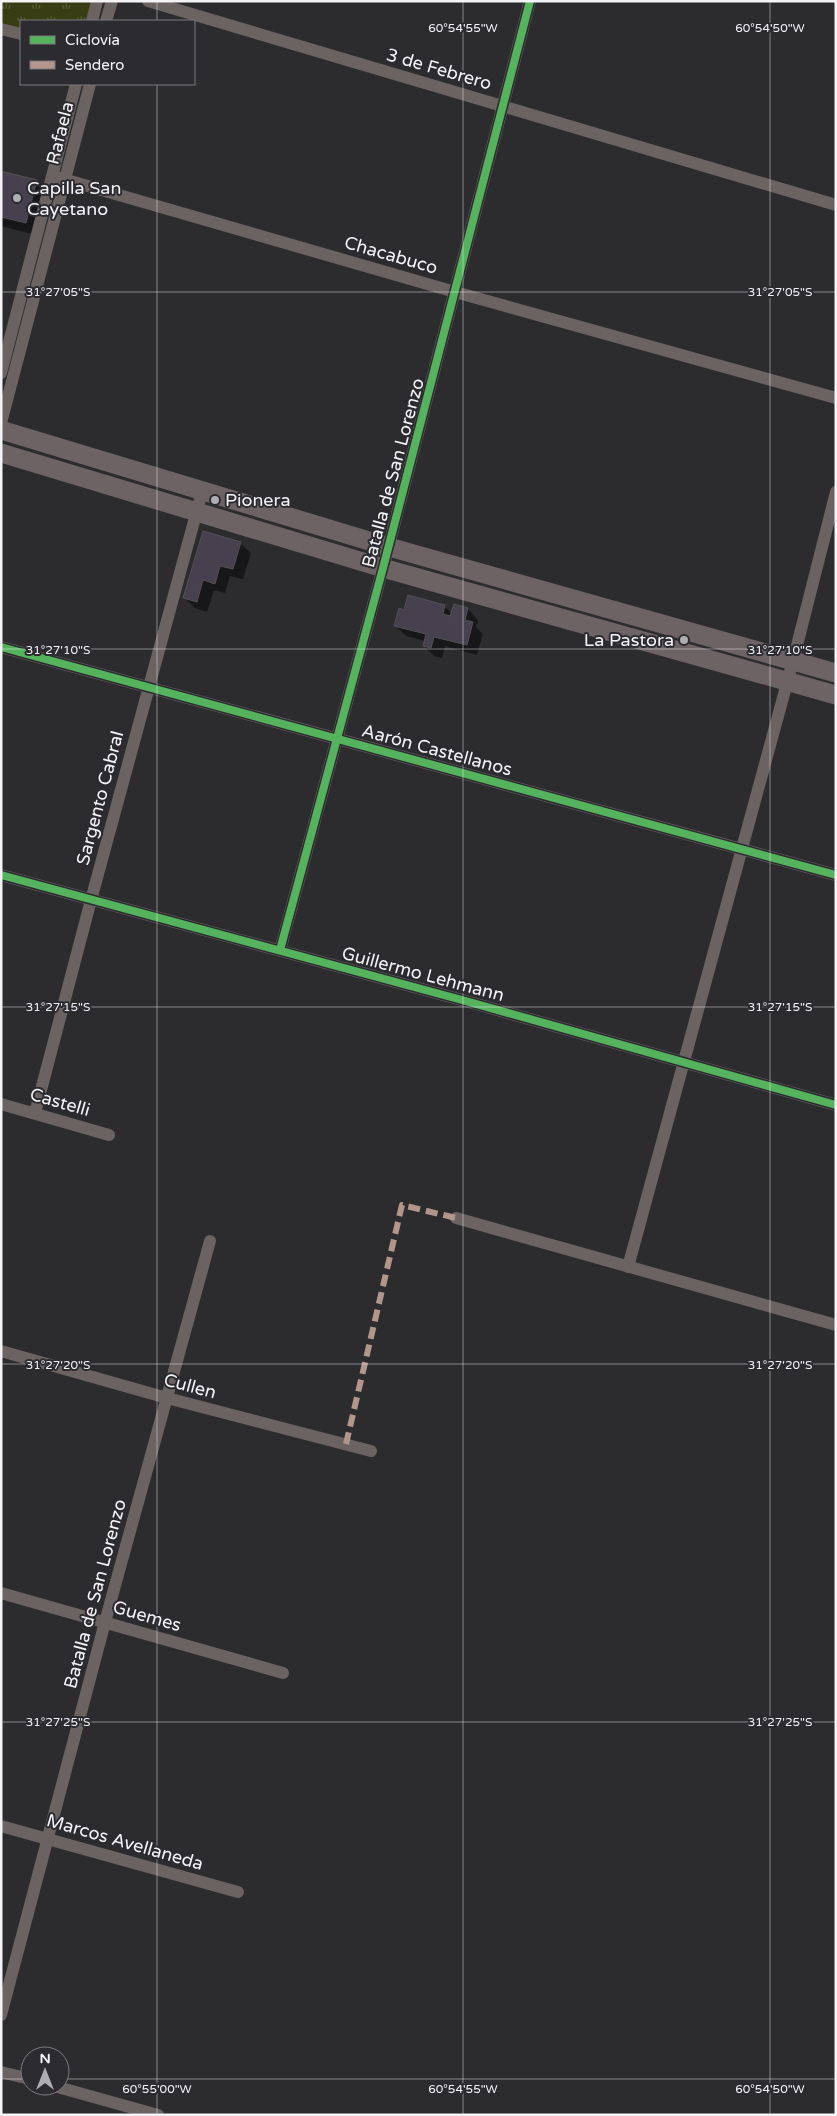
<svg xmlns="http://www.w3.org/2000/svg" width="837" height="2116" font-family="'Varela Round',sans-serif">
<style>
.park{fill:url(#park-tufts)}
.shadow{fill:#0007}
.building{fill:#47414f;stroke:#515153}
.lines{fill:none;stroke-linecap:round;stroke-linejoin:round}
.street{stroke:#6b6262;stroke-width:12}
.secondary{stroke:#6d6365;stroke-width:19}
.quiet{stroke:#b2968c;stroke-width:6;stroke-dasharray:12 6;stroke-linecap:butt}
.cycleway-casing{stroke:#2b2b30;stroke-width:11}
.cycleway{stroke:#56b35d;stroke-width:8}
.ticks{fill:none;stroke:#f4f4f7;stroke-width:1;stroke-opacity:0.45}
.poi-dot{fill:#aeaeb1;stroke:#2b2b30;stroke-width:2}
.labels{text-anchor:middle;stroke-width:4;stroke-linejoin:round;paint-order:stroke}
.street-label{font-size:18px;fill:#f4f4f7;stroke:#2b2b30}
.poi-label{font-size:18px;fill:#f4f4f7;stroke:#2b2b30;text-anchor:start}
.ticks-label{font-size:12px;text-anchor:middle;fill:#f4f4f7;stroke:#2b2b30;stroke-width:4;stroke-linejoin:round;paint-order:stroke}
</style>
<defs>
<pattern id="park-tufts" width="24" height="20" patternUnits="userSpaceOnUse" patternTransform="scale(1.25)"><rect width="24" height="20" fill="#393d14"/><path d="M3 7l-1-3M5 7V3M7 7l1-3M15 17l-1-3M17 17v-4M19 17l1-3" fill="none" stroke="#565a37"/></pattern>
</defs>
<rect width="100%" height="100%" fill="#2c2c2f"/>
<path class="park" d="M1 1H97L92 21H21V34L1 29Z"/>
<path class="shadow" d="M1 172 37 181 51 195 40 236 1 226Z
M240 543 251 553 243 579 230 576 225 593 214 590 207 612 195 608 185 598Z
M444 606 452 614 455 606 468 609 478 620 476 627 483 634 477 655 445 646 442 658 434 656 424 646 425 641 406 636 395 625 405 611Z"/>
<path class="building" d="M1 171 37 180 26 223 1 217Z
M203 531 241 542 233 569 220 566 215 584 203 580 197 602 183 598Z
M408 595 445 605 443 614 450 616 454 604 468 608 465 620 473 622 467 645 434 637 431 648 423 646 426 634 394 626 399 608 404 610Z"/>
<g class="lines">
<path class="street" d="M148 1 836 205
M92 21 97 1
M106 21 112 1
M1 29 21 34
M53 176 455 292 836 398
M1 373 76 84
M1 423 90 84
M1 647 836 875
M1 875 462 1000 836 1105
M280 950 383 568 530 1
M1 1104 109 1135
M35 1113 91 900 202 492
M456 1218 836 1325
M628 1267 793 661 836 492
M1 1351 167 1398 371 1451
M1 1593 283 1673
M1 1826 238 1892
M1 2015 105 1622 210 1241
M1 2072 30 2079
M54 2086 158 2115"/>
<path class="secondary" d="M1 430 389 547 836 673
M1 453 383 568 836 695"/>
<path class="quiet" d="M346 1444 402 1205 456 1218"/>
<defs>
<path id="cycleway" d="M1 647 836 875
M1 875 462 1000 836 1105
M280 950 383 568 530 1"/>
</defs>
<use href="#cycleway" class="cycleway-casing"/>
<use href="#cycleway" class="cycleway"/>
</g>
<path class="ticks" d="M157 1V21M463 1V2115M770 1V2115M157 84V2115M1 292H836M1 649H836M1 1007H836M1 1364H836M1 1722H836M1 2079H30M60 2079H836"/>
<g class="poi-dot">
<circle cx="17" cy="198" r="5"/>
<circle cx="215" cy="500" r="5"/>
<circle cx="684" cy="640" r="5"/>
</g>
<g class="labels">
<g class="street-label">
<text transform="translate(439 69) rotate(16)" y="6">3 de Febrero</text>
<text transform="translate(60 133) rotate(-76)" y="6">Rafaela</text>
<text transform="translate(391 255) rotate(16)" y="6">Chacabuco</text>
<text transform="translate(393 473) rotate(-75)" y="6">Batalla de San Lorenzo</text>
<text transform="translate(437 750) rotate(15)" y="6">Aarón Castellanos</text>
<text transform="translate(100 798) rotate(-75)" y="6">Sargento Cabral</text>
<text transform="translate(423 974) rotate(15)" y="6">Guillermo Lehmann</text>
<text transform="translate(60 1102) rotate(16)" y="6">Castelli</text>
<text transform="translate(190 1386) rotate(15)" y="6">Cullen</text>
<text transform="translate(95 1594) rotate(-75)" y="6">Batalla de San Lorenzo</text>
<text transform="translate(147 1616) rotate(16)" y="6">Guemes</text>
<text transform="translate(125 1842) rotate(16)" y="6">Marcos Avellaneda</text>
</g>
<g class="poi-label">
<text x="27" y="194">Capilla San<tspan x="27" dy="21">Cayetano</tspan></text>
<text x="225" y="506">Pionera</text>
<text x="674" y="646" text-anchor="end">La Pastora</text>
</g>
</g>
<g class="ticks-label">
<text x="463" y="32">60°54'55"W</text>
<text x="770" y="32">60°54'50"W</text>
<text x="58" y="296">31°27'05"S</text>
<text x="780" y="296">31°27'05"S</text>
<text x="58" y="654">31°27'10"S</text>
<text x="780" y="654">31°27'10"S</text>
<text x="58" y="1011">31°27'15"S</text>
<text x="780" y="1011">31°27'15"S</text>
<text x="58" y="1369">31°27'20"S</text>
<text x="780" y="1369">31°27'20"S</text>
<text x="58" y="1726">31°27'25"S</text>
<text x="780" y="1726">31°27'25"S</text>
<text x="157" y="2093">60°55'00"W</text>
<text x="463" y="2093">60°54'55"W</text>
<text x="770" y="2093">60°54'50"W</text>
</g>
<rect width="837" height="2116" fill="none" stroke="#f4f4f7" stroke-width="5"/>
<rect x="20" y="20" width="175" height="65" fill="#2b2b30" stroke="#7b7b80"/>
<rect x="30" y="36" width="25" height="8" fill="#56b35d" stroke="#7b7b80"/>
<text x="65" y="45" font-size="15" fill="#f4f4f7">Ciclovía</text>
<rect x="30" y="61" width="25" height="8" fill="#b2968c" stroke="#7b7b80"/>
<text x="65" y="70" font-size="15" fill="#f4f4f7">Sendero</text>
<g transform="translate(45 2071)"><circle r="24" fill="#2b2b30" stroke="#7b7b80"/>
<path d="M0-4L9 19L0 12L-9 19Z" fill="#aeaeb1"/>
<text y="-8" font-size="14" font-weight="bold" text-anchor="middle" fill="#f4f4f7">N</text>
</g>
</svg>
